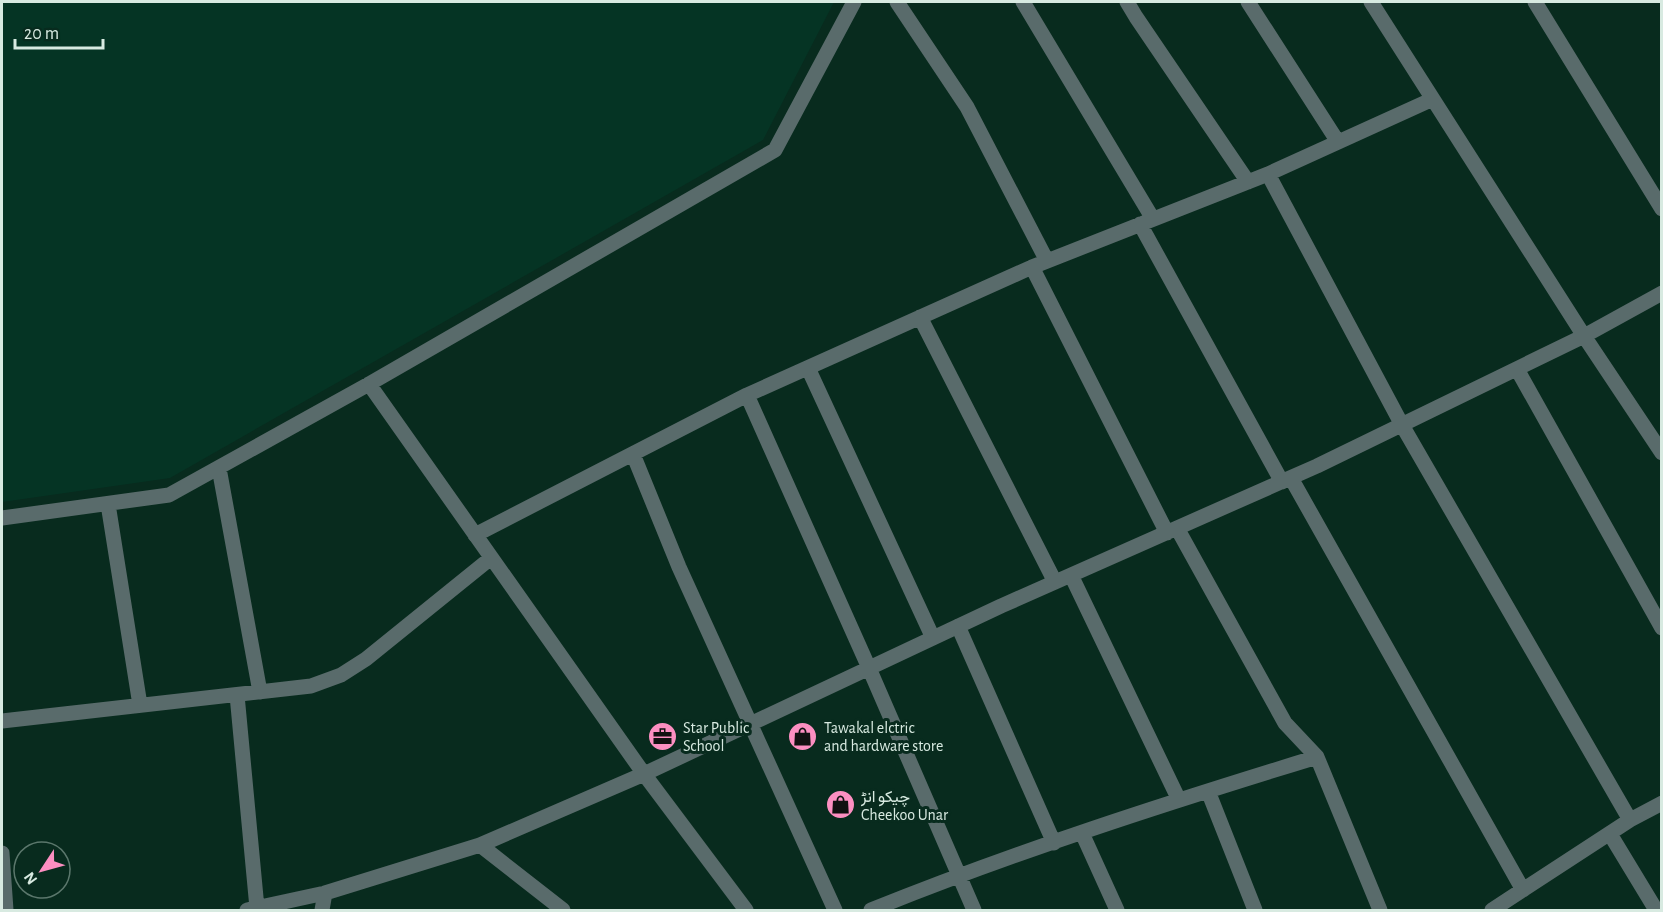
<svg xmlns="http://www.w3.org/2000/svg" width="1663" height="912" font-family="'Alegreya Sans',Vazirmatn,sans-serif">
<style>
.built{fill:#053424}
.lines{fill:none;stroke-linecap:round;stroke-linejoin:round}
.minor{stroke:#596b6b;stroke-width:15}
.labels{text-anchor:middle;stroke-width:6;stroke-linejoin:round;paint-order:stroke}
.poi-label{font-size:16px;fill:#d8eae1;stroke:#082b1e;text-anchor:start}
</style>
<rect width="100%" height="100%" fill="#082b1e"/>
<path class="built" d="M2 2H834L763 140 170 478 2 502Z"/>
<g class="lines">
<path class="minor" d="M897 2 967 107 1047 261
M1023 2 1153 219
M1127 2 1136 17 1248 182
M1248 2 1338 142
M1371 2 1584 336 1662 453
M1535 2 1662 209
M1268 174 1402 425 1630 820
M1140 224 1282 482
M1032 267 1167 533
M920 317 1055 582
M808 368 933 638
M1517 369 1662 628
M369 384 644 774 746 910
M747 395 869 668 974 910
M633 454 679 567 835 910
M219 468 260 692
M1291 478 1523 890
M108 504 140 705
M2 518 169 495 369 384 775 150 854 2
M1177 528 1285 723 1317 757 1380 910
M475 535 747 395 1032 267 1268 174 1433 99
M1071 575 1179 800
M958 626 1054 843
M237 695 257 908
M2 721 311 686 341 675 366 659 491 558
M1208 791 1255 910
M1082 833 1117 910
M1610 834 1656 910
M480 845 563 910
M2 853 6 910
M247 910 325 893 480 845 644 774 1001 606 1317 466 1584 336 1662 293
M322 910 325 893
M871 910C1017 851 1167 803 1317 757
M1492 910 1630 820 1662 803"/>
</g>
<defs>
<symbol id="office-disc" viewBox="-11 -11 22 22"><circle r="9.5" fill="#fc8fc1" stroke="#082b1e"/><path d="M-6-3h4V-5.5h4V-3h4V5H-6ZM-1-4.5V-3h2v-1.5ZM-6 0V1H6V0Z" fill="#111"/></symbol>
<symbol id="shop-disc" viewBox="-11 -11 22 22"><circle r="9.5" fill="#fc8fc1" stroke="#082b1e"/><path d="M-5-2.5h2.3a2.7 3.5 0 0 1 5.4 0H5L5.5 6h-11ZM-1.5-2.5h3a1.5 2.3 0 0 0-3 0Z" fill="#111"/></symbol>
</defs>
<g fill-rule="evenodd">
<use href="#office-disc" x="646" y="720" width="33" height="33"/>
<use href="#shop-disc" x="786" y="720" width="33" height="33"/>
<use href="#shop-disc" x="824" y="788" width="33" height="33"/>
</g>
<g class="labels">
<g class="poi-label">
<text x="683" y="733">Star Public<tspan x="683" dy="18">School</tspan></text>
<text x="824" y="733">Tawakal elctric<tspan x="824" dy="18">and hardware store</tspan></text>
<text x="861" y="802">چیکو انڑ<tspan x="861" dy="18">Cheekoo Unar</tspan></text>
</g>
</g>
<rect width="1663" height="912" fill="none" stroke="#d8eae1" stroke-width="6"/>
<g transform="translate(42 870) rotate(234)"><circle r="28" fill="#082b1e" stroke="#5b776c" stroke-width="1.5"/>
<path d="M0-4.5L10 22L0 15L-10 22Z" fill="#fc8fc1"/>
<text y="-9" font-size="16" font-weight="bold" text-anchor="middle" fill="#d8eae1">N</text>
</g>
<path d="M15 39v9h88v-9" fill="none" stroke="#d8eae1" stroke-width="3"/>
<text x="24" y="39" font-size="18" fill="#d8eae1" stroke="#082b1e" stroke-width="4.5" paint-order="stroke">20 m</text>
</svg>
